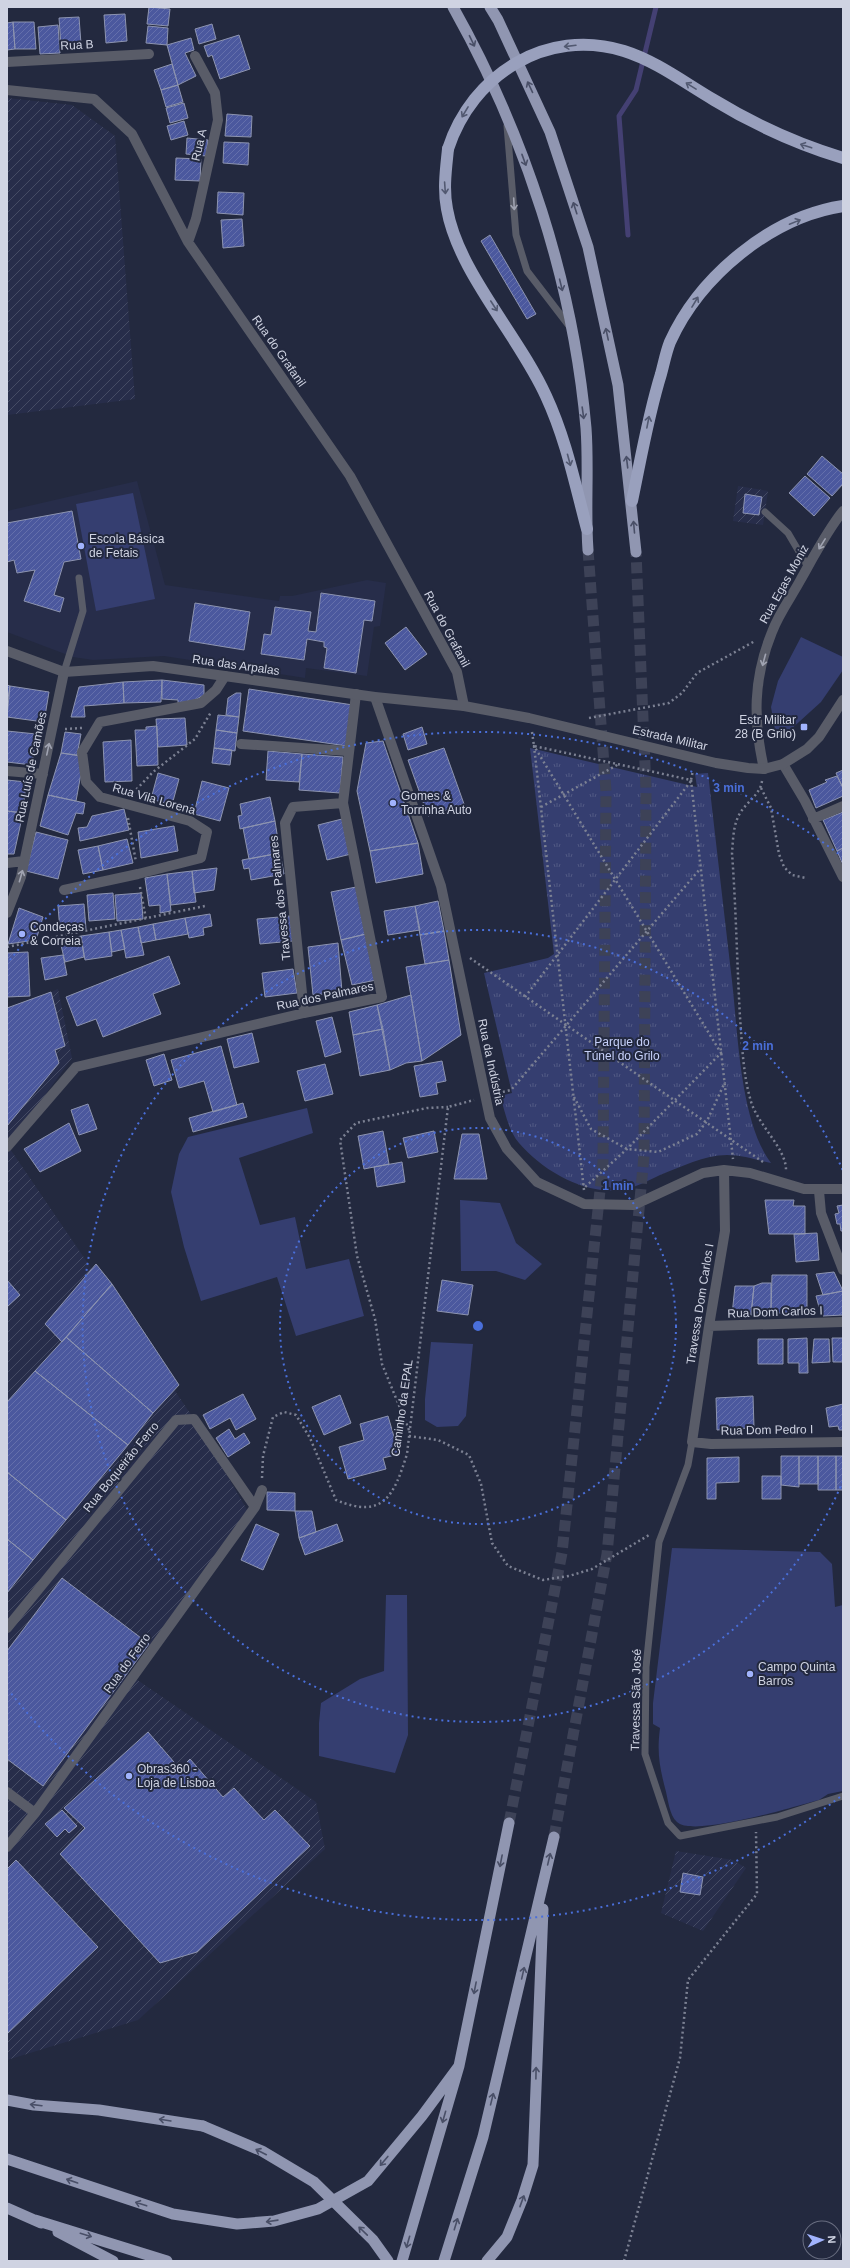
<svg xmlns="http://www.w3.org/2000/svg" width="850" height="2268" font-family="Helvetica,sans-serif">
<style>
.built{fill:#272d4a}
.industrial{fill:url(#industrial-furrows)}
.park{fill:url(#park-tufts)}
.garden{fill:#353e70}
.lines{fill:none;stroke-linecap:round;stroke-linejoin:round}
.stream{stroke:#444073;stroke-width:5}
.building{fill:url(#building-hatch);stroke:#8d94b0}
.trunk-tunnel{stroke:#3d4257;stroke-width:11;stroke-dasharray:11 5.5;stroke-linecap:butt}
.path{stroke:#7c8193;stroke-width:2.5;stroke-dasharray:2 3;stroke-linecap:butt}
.service{stroke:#595c68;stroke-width:7}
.minor{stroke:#595c68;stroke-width:10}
.tertiary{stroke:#595c68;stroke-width:10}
.trunk{stroke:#9096b1;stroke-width:11}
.motorway{stroke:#99a0bd;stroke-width:12}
.trunk-bridge{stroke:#9096b1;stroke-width:11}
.motorway-bridge{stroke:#99a0bd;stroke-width:12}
.oneway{stroke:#494f67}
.oneway2{stroke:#525971}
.oneway3{stroke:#a0a3b1}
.ring{fill:none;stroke:#4a6fda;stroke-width:2;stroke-dasharray:2 4}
.poi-dot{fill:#a1b3fd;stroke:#23293f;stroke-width:1.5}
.labels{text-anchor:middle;stroke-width:4;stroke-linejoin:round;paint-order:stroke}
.street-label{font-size:12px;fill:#cfd3e2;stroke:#23293f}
.poi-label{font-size:12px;fill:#cfd3e2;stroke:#23293f;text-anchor:start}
.park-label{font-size:12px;fill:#c7d1fa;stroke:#23293f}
.centre{fill:#4a6fda;stroke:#23293f;stroke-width:2}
.ring-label{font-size:12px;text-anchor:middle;font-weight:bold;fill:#4a6fda;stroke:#23293f;stroke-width:4;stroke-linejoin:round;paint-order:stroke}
</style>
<defs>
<pattern id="industrial-furrows" width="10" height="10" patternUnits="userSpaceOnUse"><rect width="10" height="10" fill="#272d4a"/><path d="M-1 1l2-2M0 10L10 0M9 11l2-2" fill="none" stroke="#454b64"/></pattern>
<pattern id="park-tufts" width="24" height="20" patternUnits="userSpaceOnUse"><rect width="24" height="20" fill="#353e70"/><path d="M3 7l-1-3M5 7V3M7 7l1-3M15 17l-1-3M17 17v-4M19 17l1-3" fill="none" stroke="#515984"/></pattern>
<pattern id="building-hatch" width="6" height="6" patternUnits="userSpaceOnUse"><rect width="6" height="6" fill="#4b589e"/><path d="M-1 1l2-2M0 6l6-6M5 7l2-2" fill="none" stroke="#646fab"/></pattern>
</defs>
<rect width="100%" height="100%" fill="#23293f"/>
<path class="built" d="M137 481 165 585 279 601 280 596H292L367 580 386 583 380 626 374 627 367 676 306 668 305 678 164 656 93 660 73 657 7 632V511Z"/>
<path class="industrial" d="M7 98 72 105 115 136 135 399 7 415Z
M738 486 768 491 763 525 733 521Z
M58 989 72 1058 8 1146 194 1419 253 1520 127 1673 316 1802 325 1849 138 2020 7 2060V1010Z
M676 1851 733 1860 746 1868 703 1931 661 1913Z"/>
<path class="park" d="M530 748 697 787 695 774 708 773C716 843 724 912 732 981 738 1033 740 1122 771 1163 757 1160 742 1155 727 1155 704 1155 681 1167 660 1175 648 1181 634 1188 621 1190 584 1195 542 1170 519 1143 508 1130 505 1111 500 1096L512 1093 484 973 548 958 554 954Z"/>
<path class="garden" d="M133 493 155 599 96 611 76 504Z
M801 637 843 657V670L821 702 789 731 775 730 771 707 778 681Z
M307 1108 313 1133 239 1158 260 1225 295 1217 306 1269 349 1259 364 1316 296 1336 277 1277 201 1301 184 1247 171 1192 179 1154 188 1137Z
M460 1200 500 1203 516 1243 542 1264 525 1280 496 1271H461Z
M431 1342 473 1344 466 1416 458 1426 437 1427 425 1420V1399Z
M672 1548 820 1552 832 1564 835 1607 843 1605V1791L828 1794 819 1800C796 1806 693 1838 677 1822 669 1815 668 1798 665 1788 659 1765 657 1751 660 1728L653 1724V1703Z
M386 1595H407L408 1735 395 1773 319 1756V1723L321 1703 360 1679 384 1671Z"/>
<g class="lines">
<path class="stream" d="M628 235 619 116 636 90 656 7"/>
</g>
<path class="building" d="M149 7 170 9 168 26 147 24Z
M125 14 127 41 106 43 104 15Z
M79 17 81 44 61 46 59 18Z
M13 22 15 49 7 50V23Z
M13 22H34L36 49H15Z
M212 24 216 39 199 44 195 29Z
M58 25 60 53 40 54 38 27Z
M148 26 168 28 167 45 146 43Z
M239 35 250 69 220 79 212 55 208 57 204 46Z
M191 38 194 50 185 53 196 76 178 85 167 45Z
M172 64 178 85 161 90 154 70Z
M178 85 183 102 166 107 161 90Z
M184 103 188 118 170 123 166 108Z
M227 114 252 116 251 137 225 136Z
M184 121 188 135 171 140 167 126Z
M187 138 208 140 206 156 186 154Z
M224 142 249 143 248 165 223 163Z
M176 158 201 159 200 181 175 180Z
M218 192 244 193 243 215 217 213Z
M242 219 244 246 223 248 221 220Z
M490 235 536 314 527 319 481 241Z
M822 456 843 474V484L832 496 807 474Z
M805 476 830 498 814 516 789 493Z
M745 494 762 497 759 515 743 513Z
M72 511 81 559 64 562 54 595 64 598 60 612 24 601 35 570 17 573 14 560 7 562V523Z
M321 593 375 601 372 621 364 620 356 673 324 668 327 648 324 647V642L307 639 304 660 261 654 264 634 271 635 275 607 311 612 308 631 316 632Z
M195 603 250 612 244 650 189 641Z
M406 627 427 654 405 670 385 643Z
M162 680 161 702 124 703 123 682Z
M162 680 204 685V695L195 700 178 703V700L162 699Z
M123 682 124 703 84 706 85 717H71L79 687Z
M7 685 10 686 7 705Z
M10 686 49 692 44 722 7 717Z
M249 689 353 705 347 746 243 731Z
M236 693H241L239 717 226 715 228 698Z
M218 715 239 717 237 733 216 730Z
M185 718 187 745 158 747 156 719Z
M157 726 158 765 137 766 135 730H146V727Z
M422 727 427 744 408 750 403 734Z
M216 730 237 733 235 751 214 748Z
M7 731 36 734 32 765 7 762Z
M65 732 81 734 77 755 61 753Z
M131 740 132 781 105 782 103 742Z
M383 741 418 843 370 851 357 791 366 743Z
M214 748 232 750 230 765 212 763Z
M444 748 464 804 428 816 408 760Z
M268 751 302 754 299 782 266 780Z
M61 753 80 756 82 768 76 801 48 795Z
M302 754 343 757 340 793 299 790Z
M843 770V788L836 773Z
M158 773 179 779 172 805 151 799Z
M837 776 843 788V796L816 808 809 790 827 782 825 780Z
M7 780 26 782 23 813 7 811Z
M202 781 229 788 220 821 194 814Z
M48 795 85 803 83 814 76 813 68 835 40 826Z
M270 797 275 821 240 829 238 816 242 815 240 804Z
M124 809 129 830 80 841 78 828 87 827 92 816Z
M7 811 23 813 14 854H7Z
M843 812V848L837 851 823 820Z
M342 819 351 854 327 860 318 825Z
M275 821 280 853 249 859 243 828Z
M174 826 178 851 141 858 138 832Z
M36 832 68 840 58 879 26 871Z
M127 839 133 863 103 870 98 846Z
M418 843 423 874 376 883 370 851Z
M98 846 103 870 83 874 78 850Z
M843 848V865L837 851Z
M280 853 284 874 251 880 249 868 244 869 242 860Z
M217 868 214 890 194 893 192 871Z
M192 871 196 902 171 905 167 874Z
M167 874 171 911 160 913V905L149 906 145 878Z
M356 887 366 934 341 940 331 892Z
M113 893 115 919 89 921 87 895Z
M141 893 143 919 117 921 115 895Z
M438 901 444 931 420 935 415 906Z
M84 904 86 929 60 931 58 906Z
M415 906 420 930 388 935 384 911Z
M19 908 43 917 36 940 8 944Z
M210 914 212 926 203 928 204 935 189 938 185 918Z
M290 916 293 941 260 944 257 919Z
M185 918 188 934 156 940 153 924Z
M153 924 156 940 141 943 138 927Z
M138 927 144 955 126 958 121 930Z
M121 930 125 949 112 952 109 932Z
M444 931 449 960 425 964 420 935Z
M109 932 112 956 85 960 81 936Z
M366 934 376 980 352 985 341 940Z
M81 936 84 957 65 962 60 941Z
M338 943 342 992 313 995 308 947Z
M28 952 30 996 7 997V953Z
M63 955 67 975 45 980 41 958Z
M169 956 180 984 153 994 161 1014 103 1037 96 1019 77 1026 66 997Z
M449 960 461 1035 422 1061 406 967Z
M293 969 297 993 265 997 262 973Z
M51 992 65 1046 55 1050 59 1063 7 1126V1008Z
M411 995 422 1061 406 1063 390 1070 377 1005Z
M377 1005 383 1029 353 1035 349 1012Z
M332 1017 341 1052 325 1057 316 1021Z
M383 1029 390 1070 360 1076 353 1035Z
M252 1033 259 1062 234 1068 227 1039Z
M221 1046 237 1105 213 1112 204 1081 179 1088 171 1060Z
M164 1054 172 1080 154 1086 146 1060Z
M442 1061 446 1081 436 1083 438 1094 420 1097 414 1066Z
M325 1064 333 1094 305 1101 297 1071Z
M243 1103 247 1117 193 1132 189 1118Z
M88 1104 97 1129 79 1135 71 1110Z
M69 1123 81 1151 40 1172 24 1149Z
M383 1131 389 1164 364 1169 358 1136Z
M434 1131 438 1152 408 1158 403 1138Z
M462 1134H479L487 1179H454Z
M402 1162 405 1182 377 1187 374 1167Z
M765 1200H794L793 1206H805V1234H769Z
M843 1205V1231H841L840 1224H837L835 1214 839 1213 837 1206Z
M817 1233 819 1260 796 1262 794 1234Z
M96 1264 112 1284 62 1342 45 1324Z
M834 1272 843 1291 823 1295 816 1274Z
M772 1275H807V1313H771Z
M7 1280 20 1295 7 1307Z
M442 1280 473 1285 468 1315 437 1311Z
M762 1283H771V1313L751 1315 754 1286Z
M112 1284 179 1385 153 1413 66 1337Z
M735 1286H754L751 1315H732Z
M843 1291V1315L823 1316 822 1307H819L816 1296Z
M66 1337 153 1413 128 1445 35 1371Z
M807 1338 808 1373H799V1363H788V1339Z
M832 1338H843V1362H833Z
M758 1339H783V1364H758Z
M814 1339H829L830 1362 812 1363Z
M35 1371 128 1445 66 1520 7 1472V1402Z
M243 1394 256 1419 236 1430 230 1418 210 1429 203 1415Z
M340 1395 351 1423 324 1435 312 1407Z
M753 1396 754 1428 717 1430 716 1398Z
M843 1404V1430H839L838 1426 829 1427 826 1408Z
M388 1416 399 1454 383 1458 386 1469 348 1479 339 1447 364 1440 360 1424Z
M229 1429 235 1439 244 1433 250 1443 228 1457 216 1438Z
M781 1456H799V1487L781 1485Z
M799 1456H818V1484H799Z
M818 1456H836V1490H818Z
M836 1456H843V1490H836Z
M739 1457V1482L716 1483V1499H707V1458Z
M7 1472 66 1520 33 1560 7 1539Z
M762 1476H781V1499H762Z
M267 1492 295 1493V1511L267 1510Z
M295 1511H312L316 1532 299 1538Z
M256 1524 279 1534 263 1570 241 1560Z
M337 1524 343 1541 305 1555 299 1538Z
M7 1539 33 1560 7 1593Z
M62 1578 149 1644 43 1786 7 1759V1651Z
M148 1732 180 1769 190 1759 223 1797 234 1788 264 1820 275 1810 310 1846 197 1952 160 1963 60 1854 85 1828 64 1808Z
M62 1810 77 1826 69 1833 65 1829 57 1837 45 1824Z
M16 1860 98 1947 7 2034V1869Z
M683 1873 703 1877 700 1895 680 1892Z"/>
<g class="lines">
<path class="trunk-tunnel" d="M509 1823 562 1553 603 1162 606 791 588 550
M554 1837 607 1554 644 1156 646 789 636 552"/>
<path class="path" d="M589 718 669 703 682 693 697 673 755 641
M65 729 82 728
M532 732 534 746 691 780 693 770
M691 780 733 1159
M762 781C760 796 744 803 738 817 733 828 733 841 732 853 736 908 737 963 740 1017 742 1044 743 1073 750 1098 756 1124 786 1147 786 1170
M761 788 771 808 779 854 784 867 792 875 806 878
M133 793 153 772 195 739 211 712
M541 807 619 764
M128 818 136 862
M140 887 146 919
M7 947 205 906
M470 958 763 1162
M525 997 691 781
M498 1093 511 1090 700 869
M574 1097 591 1129 627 1149 658 1152 697 1134 707 1121 725 1082
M584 1190 534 746 721 1053 627 1149 584 1188
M409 1430 382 1364 375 1319 357 1256 340 1140 356 1123 427 1108 448 1107
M409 1436 438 1440 469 1455 481 1484 492 1543 508 1566 543 1580 569 1576 592 1569 649 1535
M262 1478 263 1456 273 1417 284 1412 296 1415 310 1438 336 1500C384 1520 394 1495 407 1454L448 1107 474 1100
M624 2261 680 2058 688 1980 757 1894 756 1832"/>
<path class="service" d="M507 126 516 235 527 271 570 327
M765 512 788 533 808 567
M64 672 83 611 79 578
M692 1442 688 1465 659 1542 646 1667 645 1754 668 1823 680 1836 777 1817 843 1796"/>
<path class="minor" d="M7 62 149 54
M7 90 94 99 132 134 188 242 350 476 457 672 464 706
M188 242 196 219 218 120 215 93 195 56
M375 697 441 886 490 1118 507 1149 537 1182 584 1204 634 1205 703 1173 724 1170 750 1173 804 1189H843
M241 744 348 751
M783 764 805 801 843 877
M764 769C753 720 753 679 772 632 779 613 792 596 801 579 814 556 827 531 843 511
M7 771 43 774
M813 819 843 806
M7 863 24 861
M64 890 138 874 201 858 207 832 190 821 100 797 86 782 82 752 100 722 201 703 216 690 225 676
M7 913 21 877 64 672
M304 1013 285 823 293 807 343 803
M7 1147 76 1067 304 1013 382 997 343 803 356 694
M724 1170 725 1231 709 1326 692 1442 711 1444 843 1442
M819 1191 821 1213 843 1270
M709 1326 843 1322
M7 1628 176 1420 194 1419 255 1507
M7 1792 35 1813
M7 1847 35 1813 255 1507 262 1490"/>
<path class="tertiary" d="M7 651 64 672 153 666 375 697 464 706 529 718 716 763 748 768 764 769 783 764 807 749 819 737 843 700"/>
<path class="trunk" d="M453 7C525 135 573 282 586 428 589 469 585 509 588 550
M490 7 498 20 550 132 588 247 618 385 636 552
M7 2100 34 2105 99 2110 203 2126
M7 2159 173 2214 237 2224 274 2221 318 2209 368 2181 422 2116 459 2066
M7 2208 41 2223
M35 2220 167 2261
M58 2232 113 2261
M402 2261 459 2066 509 1823
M444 2261 483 2137 554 1837
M487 2261 507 2237 522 2200 533 2165 543 1909"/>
<path class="motorway" d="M448 149C446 169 443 189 447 209 458 272 519 336 546 396 566 439 575 484 587 529
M632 501C641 458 648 416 661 374 664 363 666 352 670 342 700 276 771 217 843 206"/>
<path class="trunk-bridge" d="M203 2126 262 2151 314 2182 373 2240 388 2261"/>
<path class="motorway-bridge" d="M448 149C472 75 546 27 624 51 656 61 685 83 714 100 755 125 797 144 843 158"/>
</g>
<defs><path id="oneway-shaft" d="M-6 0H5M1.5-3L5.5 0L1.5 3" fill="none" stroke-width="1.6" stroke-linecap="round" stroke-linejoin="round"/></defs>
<g class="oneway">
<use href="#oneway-shaft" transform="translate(472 41) rotate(64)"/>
<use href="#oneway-shaft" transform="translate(530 87) rotate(-115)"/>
<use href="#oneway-shaft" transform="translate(524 160) rotate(70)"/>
<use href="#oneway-shaft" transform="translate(575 208) rotate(-108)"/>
<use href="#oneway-shaft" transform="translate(561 285) rotate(76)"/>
<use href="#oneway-shaft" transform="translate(607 334) rotate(-102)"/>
<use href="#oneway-shaft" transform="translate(583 413) rotate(82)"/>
<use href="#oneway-shaft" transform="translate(627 462) rotate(-97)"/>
<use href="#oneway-shaft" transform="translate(634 527) rotate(-95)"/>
<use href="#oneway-shaft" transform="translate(549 1859) rotate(-77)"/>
<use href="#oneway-shaft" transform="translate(501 1861) rotate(101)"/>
<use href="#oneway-shaft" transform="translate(523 1973) rotate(-77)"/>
<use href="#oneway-shaft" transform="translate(475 1988) rotate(101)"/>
<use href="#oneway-shaft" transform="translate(536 2073) rotate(-89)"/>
<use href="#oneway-shaft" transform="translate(492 2099) rotate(-76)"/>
<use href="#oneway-shaft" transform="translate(36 2105) rotate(-173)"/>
<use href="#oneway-shaft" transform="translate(444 2117) rotate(106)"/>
<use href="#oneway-shaft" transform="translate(165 2120) rotate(-171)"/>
<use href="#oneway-shaft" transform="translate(261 2152) rotate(-153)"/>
<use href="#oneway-shaft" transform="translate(384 2161) rotate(130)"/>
<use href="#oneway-shaft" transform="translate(72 2181) rotate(-161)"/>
<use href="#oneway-shaft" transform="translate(522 2201) rotate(-70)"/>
<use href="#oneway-shaft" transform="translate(141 2204) rotate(-162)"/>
<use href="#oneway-shaft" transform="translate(272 2221) rotate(172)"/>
<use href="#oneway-shaft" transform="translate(456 2224) rotate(-73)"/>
<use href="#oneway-shaft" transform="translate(363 2231) rotate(-136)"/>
<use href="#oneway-shaft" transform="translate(86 2235) rotate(17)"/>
<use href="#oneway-shaft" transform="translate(408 2242) rotate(106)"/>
</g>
<g class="oneway2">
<use href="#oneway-shaft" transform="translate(570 46) rotate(173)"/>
<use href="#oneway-shaft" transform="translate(691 86) rotate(-148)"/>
<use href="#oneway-shaft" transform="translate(465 112) rotate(121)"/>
<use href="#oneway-shaft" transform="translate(806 146) rotate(-162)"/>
<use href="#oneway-shaft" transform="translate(445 188) rotate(86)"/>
<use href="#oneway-shaft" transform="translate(795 222) rotate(-22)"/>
<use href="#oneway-shaft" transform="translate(695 302) rotate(-59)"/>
<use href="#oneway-shaft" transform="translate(494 306) rotate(57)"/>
<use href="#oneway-shaft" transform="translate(648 422) rotate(-79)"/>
<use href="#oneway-shaft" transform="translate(569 460) rotate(75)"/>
</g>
<g class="oneway3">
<use href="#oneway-shaft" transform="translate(514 204) rotate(87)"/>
<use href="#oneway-shaft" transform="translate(822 544) rotate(122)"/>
<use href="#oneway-shaft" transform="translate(764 660) rotate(105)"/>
<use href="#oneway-shaft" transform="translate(48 749) rotate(-78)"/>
<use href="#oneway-shaft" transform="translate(21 876) rotate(-74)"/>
</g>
<g class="ring">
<circle cx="478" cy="1326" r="198"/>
<path d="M843 1481A396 396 0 1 1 843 1171"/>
<path d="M840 1797A594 594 0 0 1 10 1692M10 960A594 594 0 0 1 840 855"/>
</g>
<g class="poi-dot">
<circle cx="81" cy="546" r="4"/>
<rect x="800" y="723" width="8" height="8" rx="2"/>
<circle cx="393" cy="803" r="4"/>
<circle cx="22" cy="934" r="4"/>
<circle cx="750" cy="1674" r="4"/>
<circle cx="129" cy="1776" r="4"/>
</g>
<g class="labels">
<g class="street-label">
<text transform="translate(77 45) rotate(-3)" y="4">Rua B</text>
<text transform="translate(199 145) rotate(-77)" y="4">Rua A</text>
<text transform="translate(279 351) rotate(55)" y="4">Rua do Grafanil</text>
<text transform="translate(784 584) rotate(-61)" y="4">Rua Egas Moniz</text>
<text transform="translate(447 629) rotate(62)" y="4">Rua do Grafanil</text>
<text transform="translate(236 665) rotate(8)" y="4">Rua das Arpalas</text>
<text transform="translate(670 738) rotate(13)" y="4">Estrada Militar</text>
<text transform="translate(31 767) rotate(-78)" y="4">Rua Luís de Camões</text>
<text transform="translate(154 799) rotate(16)" y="4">Rua Vila Lorena</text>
<text transform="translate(280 898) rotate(-96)" y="4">Travessa dos Palmares</text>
<text transform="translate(325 996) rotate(-12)" y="4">Rua dos Palmares</text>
<text transform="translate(491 1062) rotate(78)" y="4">Rua da Indústria</text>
<text transform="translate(700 1304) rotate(-81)" y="4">Travessa Dom Carlos I</text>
<text transform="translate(775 1312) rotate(-2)" y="4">Rua Dom Carlos I</text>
<text transform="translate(402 1408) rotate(-82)" y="4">Caminho da EPAL</text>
<text transform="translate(767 1430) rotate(-1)" y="4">Rua Dom Pedro I</text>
<text transform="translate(121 1467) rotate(-51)" y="4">Rua Boqueirão Ferro</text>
<text transform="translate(127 1663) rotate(-54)" y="4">Rua do Ferro</text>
<text transform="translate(636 1700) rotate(-89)" y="4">Travessa São José</text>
</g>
<g class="poi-label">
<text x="89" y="543">Escola Básica<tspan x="89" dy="14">de Fetais</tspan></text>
<text x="796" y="724" text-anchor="end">Estr Militar<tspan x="796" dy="14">28 (B Grilo)</tspan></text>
<text x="401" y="800">Gomes &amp;<tspan x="401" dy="14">Torrinha Auto</tspan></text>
<text x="30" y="931">Condeças<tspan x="30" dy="14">&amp; Correia</tspan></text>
<text x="758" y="1671">Campo Quinta<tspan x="758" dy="14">Barros</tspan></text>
<text x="137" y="1773">Obras360 -<tspan x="137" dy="14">Loja de Lisboa</tspan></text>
</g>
<g class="park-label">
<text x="622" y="1046">Parque do<tspan x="622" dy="14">Túnel do Grilo</tspan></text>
</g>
</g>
<circle cx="478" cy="1326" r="6" class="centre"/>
<g class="ring-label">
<text x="729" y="792">3 min</text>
<text x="758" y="1050">2 min</text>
<text x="618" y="1190">1 min</text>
</g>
<rect width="850" height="2268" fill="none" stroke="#cfd3e2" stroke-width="16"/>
<g transform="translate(822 2240) rotate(87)"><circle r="19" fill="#23293f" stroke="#686d80"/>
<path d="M0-3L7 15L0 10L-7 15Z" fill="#a1b3fd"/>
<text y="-6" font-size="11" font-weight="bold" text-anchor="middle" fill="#cfd3e2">N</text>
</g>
</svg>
